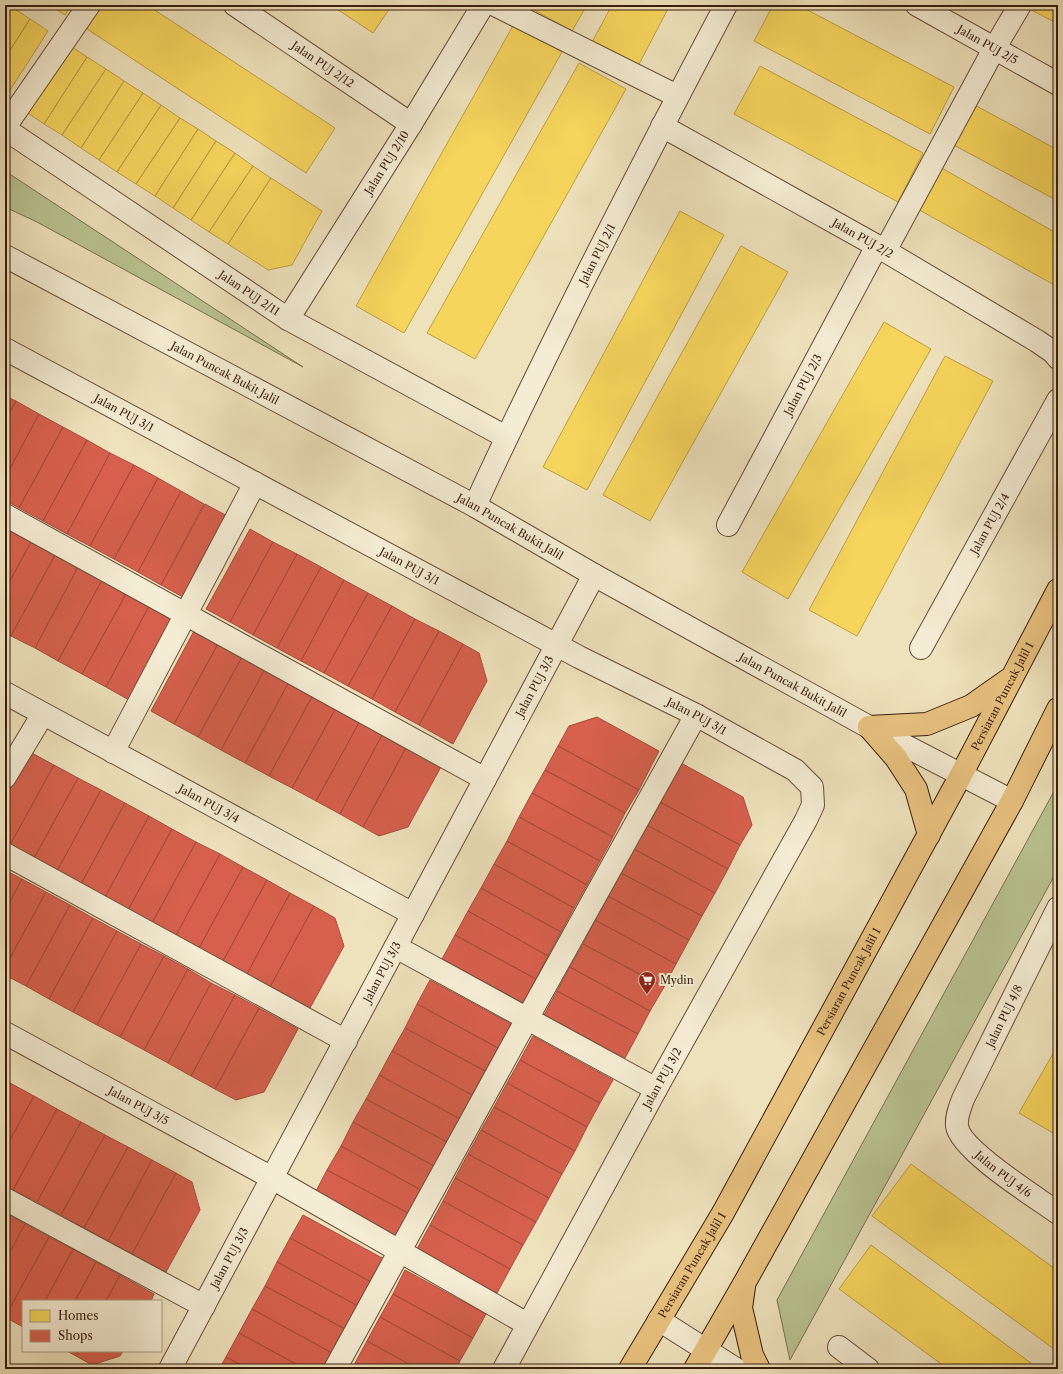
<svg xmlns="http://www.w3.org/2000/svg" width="1063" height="1374" font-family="'Libre Caslon Text',serif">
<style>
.green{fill:#b9c391;stroke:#797050}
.homes{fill:#f6d55c;stroke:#bd9e45}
.shops{fill:#d6604d;stroke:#a74c3a}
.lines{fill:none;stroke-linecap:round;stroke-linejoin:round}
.minor-casing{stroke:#664e3a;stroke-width:24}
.major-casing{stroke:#391d0e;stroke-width:24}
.minor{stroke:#f4ecd3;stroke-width:22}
.major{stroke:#e7c17e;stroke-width:22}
.labels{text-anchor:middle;stroke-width:4;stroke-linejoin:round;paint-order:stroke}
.street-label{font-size:11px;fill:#391d0e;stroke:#f4ecd3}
.poi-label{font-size:11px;fill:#391d0e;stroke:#f4ecd3;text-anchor:start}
</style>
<rect width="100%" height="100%" fill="#eee2bc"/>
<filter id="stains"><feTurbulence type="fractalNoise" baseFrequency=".005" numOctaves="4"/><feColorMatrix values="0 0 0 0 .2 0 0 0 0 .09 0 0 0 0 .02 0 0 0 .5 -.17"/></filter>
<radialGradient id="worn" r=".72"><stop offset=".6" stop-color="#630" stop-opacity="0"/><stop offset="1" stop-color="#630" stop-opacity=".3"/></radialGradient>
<path class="green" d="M5 171 303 367 37 222 5 207Z
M1058 784V869L790 1360 777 1300Z"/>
<path class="homes" d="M5 5 12 7 5 18Z
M50 5H71L65 15Z
M90 5H147L335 128 306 173 78 23Z
M331 5H392L373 33Z
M528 5H587L572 31 527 6Z
M612 5H670L637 68 591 44Z
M773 5H798L954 87 930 134 754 41Z
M1027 5H1058V24L1026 7Z
M12 7 30 19 5 58V18Z
M30 19 48 31 5 98V58Z
M514 24 562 52 404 333 356 306Z
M69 45 87 57 44 124 25 111Z
M87 57 106 69 62 135 44 124Z
M579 63 626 89 475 359 427 333Z
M760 66 923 153 898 202 734 114Z
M106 69 124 81 81 148 62 135Z
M124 81 143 93 99 160 81 148Z
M143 93 161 105 117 172 99 160Z
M971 103 1058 150V201L950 143Z
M161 105 180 118 136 184 117 172Z
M180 118 198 129 155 196 136 184Z
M198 129 216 141 173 208 155 196Z
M216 141 235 153 191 220 173 208Z
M235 153 253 166 209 232 191 220Z
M253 166 271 178 228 244 209 232Z
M938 166 1058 234V287L914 207Z
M271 178 322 211 292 265 268 270 228 244Z
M680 211 724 235 587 490 543 467Z
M741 246 788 272 650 521 603 495Z
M884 322 931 349 788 599 742 572Z
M945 356 993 381 857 636 809 610Z
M1058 1045V1136L1019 1113Z
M911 1164 1058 1271V1352L872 1216Z
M871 1245 1039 1369H948L839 1289Z"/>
<path class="shops" d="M5 396 16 401 5 421Z
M16 401 39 414 5 478V421Z
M39 414 63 427 19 508 5 500V478Z
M63 427 87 440 43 521 19 508Z
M87 440 110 453 67 534 43 521Z
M110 453 134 465 90 546 67 534Z
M134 465 158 478 114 559 90 546Z
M158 478 181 491 138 572 114 559Z
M181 491 204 504 161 585 138 572Z
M205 504 229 517 185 598 161 585Z
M7 529 31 542 5 590V534Z
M250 529 273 542 230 622 206 609Z
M31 542 55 555 11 636 5 632V590Z
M273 542 297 554 253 635 230 622Z
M297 554 321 567 277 648 253 635Z
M55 555 78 567 35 648 11 636Z
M78 567 102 580 58 661 35 648Z
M321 567 344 580 301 661 277 648Z
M102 580 126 594 82 674 58 661Z
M344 580 368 593 324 673 301 661Z
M368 593 392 606 348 686 324 673Z
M126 594 149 606 106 687 82 674Z
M149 606 173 619 129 700 106 687Z
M392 606 415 619 372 699 348 686Z
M415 619 439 631 395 712 372 699Z
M194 631 218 644 174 724 151 711Z
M439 631 463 644 419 725 395 712Z
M218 644 242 657 198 737 174 724Z
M463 644 479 653 487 681 453 744 419 725Z
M242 657 265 669 221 750 198 737Z
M265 669 289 682 245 763 221 750Z
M289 682 313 695 269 776 245 763Z
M313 695 336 708 292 788 269 776Z
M336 708 360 721 316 801 292 788Z
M597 717 659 751 639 790 558 746 569 726Z
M360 721 383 733 340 814 316 801Z
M383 733 407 746 363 827 340 814Z
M407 746 442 765 408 827 379 836 363 827Z
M558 746 639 790 625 813 545 770Z
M30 752 54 765 10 845 5 842V799Z
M681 763 743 797 752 825 740 845 660 802Z
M54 765 78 778 34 858 10 845Z
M545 770 625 813 613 837 532 793Z
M78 778 101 790 57 871 34 858Z
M101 790 125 803 81 884 57 871Z
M532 793 613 837 600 861 519 817Z
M660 802 740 845 728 869 647 825Z
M125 803 149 816 105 897 81 884Z
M149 816 172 829 128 910 105 897Z
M519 817 600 861 587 885 507 841Z
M647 825 728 869 715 893 634 849Z
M172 829 196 842 152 923 128 910Z
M507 841 587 885 574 908 494 864Z
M196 842 220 854 176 935 152 923Z
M634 849 715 893 702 916 621 873Z
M220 854 243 867 199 948 176 935Z
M494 864 574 908 561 932 481 888Z
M243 867 267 880 223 961 199 948Z
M5 870 22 879 5 911Z
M621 873 702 916 689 940 608 896Z
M22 879 46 892 5 967V911Z
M267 880 290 893 247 974 223 961Z
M481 888 561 932 548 956 468 911Z
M46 892 70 905 26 986 5 975V967Z
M290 893 314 906 270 987 247 974Z
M608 896 689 940 676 964 595 920Z
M70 905 93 918 49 999 26 986Z
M314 906 335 918 344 946 310 1008 270 987Z
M468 911 548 956 536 979 455 935Z
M93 918 117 931 73 1012 49 999Z
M595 920 676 964 664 987 583 944Z
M117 931 141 944 97 1025 73 1012Z
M455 935 536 979 523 1003 442 959Z
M141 944 164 956 120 1037 97 1025Z
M583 944 664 987 650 1011 570 967Z
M164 956 188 969 144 1050 120 1037Z
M570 967 650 1011 638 1034 557 991Z
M188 969 211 983 168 1063 144 1050Z
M430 980 511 1024 498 1048 417 1004Z
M211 983 235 995 191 1076 168 1063Z
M557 991 638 1034 625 1058 544 1015Z
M235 995 259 1008 215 1089 191 1076Z
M417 1004 498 1048 485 1071 405 1028Z
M259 1008 298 1029 264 1092 236 1100 215 1089Z
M405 1028 485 1071 472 1095 392 1051Z
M533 1036 613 1080 600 1103 520 1060Z
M392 1051 472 1095 460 1119 379 1075Z
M520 1060 600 1103 587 1127 507 1083Z
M379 1075 460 1119 447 1142 366 1099Z
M5 1080 10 1083 5 1092Z
M10 1083 34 1096 5 1149V1092Z
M507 1083 587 1127 575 1151 494 1107Z
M34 1096 57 1109 13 1190 5 1185V1149Z
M366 1099 447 1142 434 1166 353 1122Z
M494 1107 575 1151 562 1174 481 1130Z
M57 1109 81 1122 37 1202 13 1190Z
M81 1122 105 1135 61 1215 37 1202Z
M353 1122 434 1166 421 1190 341 1146Z
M481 1130 562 1174 549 1198 468 1154Z
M105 1135 128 1147 84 1228 61 1215Z
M341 1146 421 1190 408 1213 327 1170Z
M128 1147 152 1160 108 1241 84 1228Z
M468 1154 549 1198 536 1222 455 1178Z
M152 1160 176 1173 132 1254 108 1241Z
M327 1170 408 1213 396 1237 315 1193Z
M176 1173 192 1182 200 1210 166 1272 132 1254Z
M455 1178 536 1222 523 1245 443 1201Z
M443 1201 523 1245 510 1269 430 1225Z
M5 1213 25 1224 5 1261Z
M303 1215 384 1259 371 1282 290 1238Z
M25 1224 49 1237 5 1317V1261Z
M430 1225 510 1269 497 1293 417 1249Z
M49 1237 73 1249 45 1301H23V1327L5 1317Z
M290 1238 371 1282 358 1306 277 1262Z
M73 1249 96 1262 75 1301H45Z
M96 1262 120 1275 106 1301H75Z
M277 1262 358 1306 345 1329 265 1286Z
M405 1270 486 1314 473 1338 393 1294Z
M120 1275 154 1294 151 1301H106Z
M265 1286 345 1329 332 1353 252 1309Z
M393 1294 473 1338 460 1361 380 1317Z
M252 1309 332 1353 323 1369H305L239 1333Z
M380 1317 460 1361 456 1369H418L367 1341Z
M239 1333 305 1369H249L226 1357Z
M367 1341 418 1369H362L354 1365Z
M67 1351H79L76 1356Z
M79 1351H123L120 1356 92 1365 76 1356Z
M226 1357 249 1369H219Z"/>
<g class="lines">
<defs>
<g id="minor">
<path id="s1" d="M235 5 411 124"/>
<path d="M495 5 677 96"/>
<path id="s2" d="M917 5 1058 84"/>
<path id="s3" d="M662 126 877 246 1037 341 1053 352 1058 358"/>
<path d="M5 127 89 5"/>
<path id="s4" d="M5 129 288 319 506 437"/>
<path d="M885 251 994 49 1020 5"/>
<path id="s5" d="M5 256 475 506 594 575 869 727 1012 801"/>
<path id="s6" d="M288 319 411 124 483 5"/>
<path id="s7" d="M5 349 579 657 696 715 795 770 812 787 813 805 806 820 656 1089 504 1369"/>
<path id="s8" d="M475 506C509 430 546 357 583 282 630 189 677 97 726 5"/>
<path d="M5 515 485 779"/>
<path id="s9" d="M728 525 877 246"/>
<path id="s10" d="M921 648 1058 400"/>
<path id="s11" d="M5 693 413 914"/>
<path d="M113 752 255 483"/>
<path d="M5 777 43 714"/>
<path d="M5 854 346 1041"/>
<path id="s12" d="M1058 908 963 1099C960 1108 956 1116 957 1126 960 1150 1037 1198 1058 1213"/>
<path d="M396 947 656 1089"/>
<path id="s13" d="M5 1033 272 1178 527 1324"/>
<path d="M5 1199 204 1306"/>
<path d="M659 1320 736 1369"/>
<path d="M839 1347 868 1369"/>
<path id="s14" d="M170 1369 594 575"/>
<path d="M335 1369 527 1019 696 715"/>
</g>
<g id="major">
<path d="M869 727 927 724 971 706 1008 680"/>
<path d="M869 727 896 758 916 789 929 835"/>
<path d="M744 1287 741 1308 752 1355 759 1369"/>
<path id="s15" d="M630 1369 723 1213 961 775 1058 590"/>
<path d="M695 1369 745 1282 1012 801 1058 709"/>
</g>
</defs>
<use href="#minor" class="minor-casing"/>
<use href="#major" class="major-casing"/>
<use href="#minor" class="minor"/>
<use href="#major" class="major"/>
</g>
<defs>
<symbol id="supermarket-pin" viewBox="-11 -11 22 30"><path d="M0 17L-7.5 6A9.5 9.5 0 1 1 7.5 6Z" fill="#8f2418" stroke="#f4ecd3"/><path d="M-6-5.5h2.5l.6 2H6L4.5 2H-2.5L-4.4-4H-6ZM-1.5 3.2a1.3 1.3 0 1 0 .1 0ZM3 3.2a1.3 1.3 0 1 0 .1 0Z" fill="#fff"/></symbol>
</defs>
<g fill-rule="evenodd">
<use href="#supermarket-pin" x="637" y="970" width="20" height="27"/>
</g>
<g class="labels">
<g class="street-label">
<text dy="4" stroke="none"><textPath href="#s2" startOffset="81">Jalan PUJ 2/5</textPath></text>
<text dy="4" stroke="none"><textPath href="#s1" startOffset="106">Jalan PUJ 2/12</textPath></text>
<text dy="4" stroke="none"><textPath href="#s6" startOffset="185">Jalan PUJ 2/10</textPath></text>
<text dy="4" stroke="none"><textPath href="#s3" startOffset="230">Jalan PUJ 2/2</textPath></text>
<text dy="4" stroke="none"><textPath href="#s8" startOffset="280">Jalan PUJ 2/1</textPath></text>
<text dy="4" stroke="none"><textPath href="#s4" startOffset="294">Jalan PUJ 2/11</textPath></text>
<text dy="4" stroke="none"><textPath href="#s5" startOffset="249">Jalan Puncak Bukit Jalil</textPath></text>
<text dy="4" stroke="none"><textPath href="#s9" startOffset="159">Jalan PUJ 2/3</textPath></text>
<text dy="4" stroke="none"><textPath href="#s7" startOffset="135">Jalan PUJ 3/1</textPath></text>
<text dy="4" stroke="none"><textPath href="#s10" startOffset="142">Jalan PUJ 2/4</textPath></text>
<text dy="4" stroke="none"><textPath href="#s5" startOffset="573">Jalan Puncak Bukit Jalil</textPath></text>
<text dy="4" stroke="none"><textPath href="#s7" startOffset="459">Jalan PUJ 3/1</textPath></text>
<text dy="4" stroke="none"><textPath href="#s5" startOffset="897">Jalan Puncak Bukit Jalil</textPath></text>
<text dy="4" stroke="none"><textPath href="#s14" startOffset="774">Jalan PUJ 3/3</textPath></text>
<text dy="4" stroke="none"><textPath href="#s15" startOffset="769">Persiaran Puncak Jalil 1</textPath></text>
<text dy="4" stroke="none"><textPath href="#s7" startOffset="783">Jalan PUJ 3/1</textPath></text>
<text dy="4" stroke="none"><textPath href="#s11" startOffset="232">Jalan PUJ 3/4</textPath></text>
<text dy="4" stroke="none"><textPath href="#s14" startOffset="450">Jalan PUJ 3/3</textPath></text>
<text dy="4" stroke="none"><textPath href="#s15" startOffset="445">Persiaran Puncak Jalil 1</textPath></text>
<text transform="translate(1004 1016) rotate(-64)" y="4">Jalan PUJ 4/8</text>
<text transform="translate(662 1078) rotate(-61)" y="4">Jalan PUJ 3/2</text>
<text dy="4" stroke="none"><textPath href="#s13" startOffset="152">Jalan PUJ 3/5</textPath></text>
<text dy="4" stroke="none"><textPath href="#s12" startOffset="309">Jalan PUJ 4/6</textPath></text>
<text dy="4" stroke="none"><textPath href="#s14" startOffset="126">Jalan PUJ 3/3</textPath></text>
<text dy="4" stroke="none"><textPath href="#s15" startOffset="121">Persiaran Puncak Jalil 1</textPath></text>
</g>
<g class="poi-label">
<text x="660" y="984">Mydin</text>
</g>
</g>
<rect width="1063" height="1374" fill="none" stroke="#eee2bc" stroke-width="20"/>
<rect x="6" y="6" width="1051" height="1362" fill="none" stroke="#391d0e" stroke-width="2"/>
<rect x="10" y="10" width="1043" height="1354" fill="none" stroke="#391d0e"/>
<rect x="22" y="1300" width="140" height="52" fill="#f4ecd3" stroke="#a99984"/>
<rect x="30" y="1310" width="20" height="12" fill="#f6d55c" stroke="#a99984"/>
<text x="58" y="1320" font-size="12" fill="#391d0e">Homes</text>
<rect x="30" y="1330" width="20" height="12" fill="#d6604d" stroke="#a99984"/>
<text x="58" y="1340" font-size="12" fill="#391d0e">Shops</text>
<rect width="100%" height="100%" filter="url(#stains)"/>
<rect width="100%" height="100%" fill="url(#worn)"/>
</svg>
